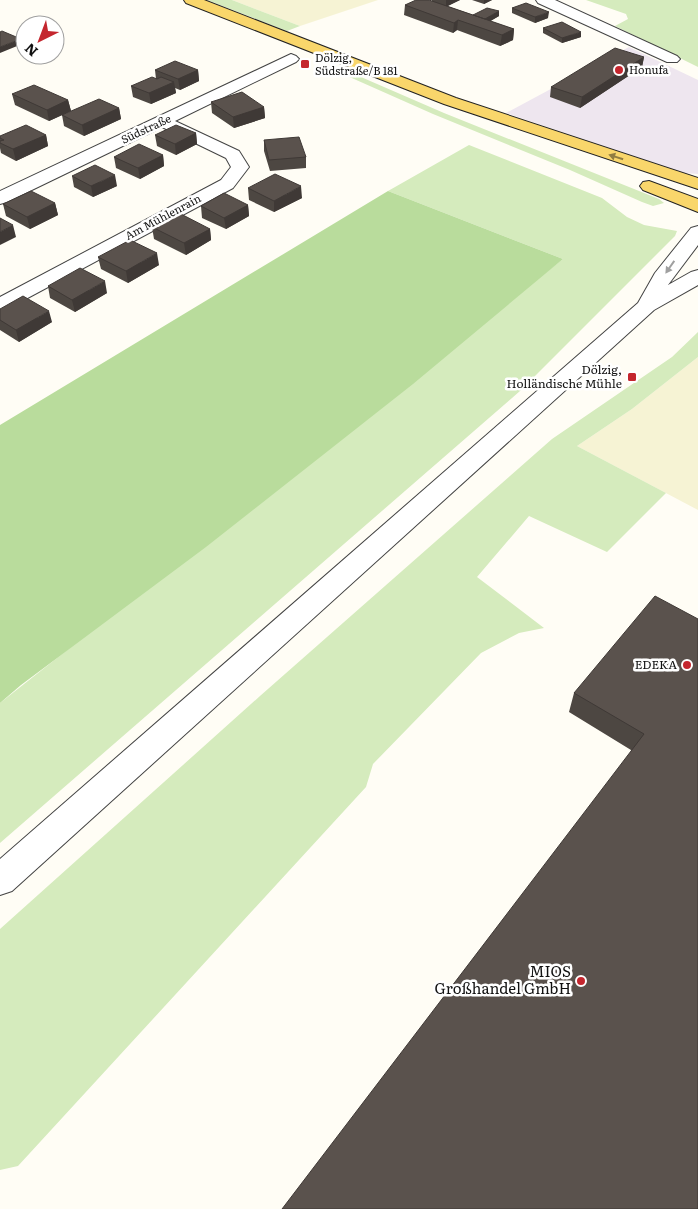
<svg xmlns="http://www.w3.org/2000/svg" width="698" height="1209" font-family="Literata,serif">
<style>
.industrial{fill:#eee6ef}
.farmland{fill:#f6f3d4}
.green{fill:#d5ebbd}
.forest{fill:#b9dc9c}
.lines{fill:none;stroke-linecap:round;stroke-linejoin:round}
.minor-casing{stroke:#444;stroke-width:2}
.major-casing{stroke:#222;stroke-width:2}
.minor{fill:#fff;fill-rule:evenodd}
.major{fill:#f9d66b;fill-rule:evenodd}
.wall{fill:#4d4742}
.shaded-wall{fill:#3f3936}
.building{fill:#5a524d;stroke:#3f3936}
.oneway{fill:#917d42}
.oneway2{fill:#a0a0a0}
.poi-dot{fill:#c4262e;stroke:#fff;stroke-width:2}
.labels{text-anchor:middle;stroke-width:5;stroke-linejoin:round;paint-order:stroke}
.far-poi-label{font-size:11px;fill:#111;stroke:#fff;text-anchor:start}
.far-street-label{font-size:11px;fill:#111;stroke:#fff}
.poi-label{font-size:12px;fill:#111;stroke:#fff;text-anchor:end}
.near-poi-label{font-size:15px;fill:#111;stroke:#fff;text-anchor:end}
</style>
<rect width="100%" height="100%" fill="#fffdf5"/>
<path class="industrial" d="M629 47 698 80V174L684 173 506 113Z"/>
<path class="farmland" d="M232 0H378L300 26Z
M698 357V510L577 446 632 409Z"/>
<path class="green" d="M207 0H232L300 26 287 31Z
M586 0H698V67L615 26 628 19 626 14Z
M354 74 444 113 659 199 664 203 653 206 642 202 570 170 433 114 345 75Z
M469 145 602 198 627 217 644 225 677 231 675 236 520 391 0 843V703L563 259 388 191Z
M698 332V357L632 409 577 446 666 493 607 552 529 516 477 577 544 628 519 633 481 653 373 764 366 787 18 1166 0 1170V929L260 696 552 439 672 357Z"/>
<path class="forest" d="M388 191 563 259 413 384 206 547 21 685 0 703V425Z"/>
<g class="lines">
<defs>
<path id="minor" d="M536 0H555L677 56 680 59 677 62H667L538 3Z
M291 54 296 56 299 59 296 62 175 121 239 151 249 167 233 188 7 309 0 311V297L221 180 231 167 226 158 162 127 7 202 0 204V191Z
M698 226V245L668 285 691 272 698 270V285L654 310 12 891 0 895V859L638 303 655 273 691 228Z"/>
<path id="major" d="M184 0H204L456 98 698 178V189L444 104 186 3Z
M649 181 698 199V212L643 190 640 186 643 182Z"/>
</defs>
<use href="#minor" class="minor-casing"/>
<use href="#major" class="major-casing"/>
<use href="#minor" class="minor"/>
<use href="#major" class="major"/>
</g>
<path class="wall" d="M432 0H460L447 6 473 15 499 16 490 21 514 29 513 40 500 46 457 30 453 33 404 15 405 5 432 1Z
M472 0H492L484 4Z
M512 8 548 18 535 23 512 13Z
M543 28 581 37 562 43 543 33Z
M644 57 642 67 580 108 550 97 551 87Z
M155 70H198L199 81 180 90 175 88 176 93 151 104 133 97 131 86 156 79Z
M12 94 68 100 71 111 49 121 15 105Z
M211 102 264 107 265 118 234 128 212 113Z
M119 108 121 119 84 136 64 126 62 115Z
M196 133 197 144 176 155 157 146 155 135Z
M46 135 48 146 16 161 1 153 0 148V136Z
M264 140 306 157V168L270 171 264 151Z
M163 155 164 166 140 179 116 168 114 157Z
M72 176 117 186 93 197 74 187Z
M248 188 302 198 274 212 249 200Z
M55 203 58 215 30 229 6 216 3 204Z
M248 205 249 216 226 229 202 218 201 206Z
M152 227 210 229 211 240 186 255 154 239Z
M98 257 159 265 128 283 101 269Z
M48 286 107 293 75 312 50 298Z
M0 309 52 322 19 342 0 330Z
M698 619V1209L631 750 569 712 574 693Z"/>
<path class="shaded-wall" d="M446 0H460L446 7Z
M484 0H492L484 4Z
M499 11V16L484 25V19Z
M549 12 548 18 535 23V17Z
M458 20 457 30 453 33 454 23Z
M514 29 513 40 500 46 502 35Z
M581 32V37L562 43V38Z
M21 39 22 44 0 53V47Z
M644 57 642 67 580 108 582 97Z
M198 70 199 81 180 90 178 79Z
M174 82 176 93 151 104 149 93Z
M68 100 71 111 49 121 47 110Z
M264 107 265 118 234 128 233 117Z
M119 108 121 119 84 136 82 125Z
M196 133 197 144 176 155 175 144Z
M46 135 48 146 16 161 13 149Z
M163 155 164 166 140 179 138 168Z
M115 175 117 186 93 197 91 186Z
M301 186 302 198 274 212V201Z
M55 203 58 215 30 229 27 217Z
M248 205 249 216 226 229 224 218Z
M13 225 16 237 0 245V232Z
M210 229 211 240 186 255 184 243Z
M157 253 159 265 128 283 126 271Z
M105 281 107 293 75 312 72 300Z
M49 311 52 322 19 342 16 330Z"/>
<path class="building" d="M416 0H429L514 29 502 35 458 20 454 23 405 5Z
M526 3 549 12 535 17 512 8Z
M487 8 499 11 485 19 473 15Z
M562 22 581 32 562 38 543 28Z
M2 31 21 39 0 47V32Z
M615 48 644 57 582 97 551 87Z
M175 61 198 70 178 79 155 70Z
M152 77 157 79 161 77 174 82 149 93 131 86Z
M34 85 68 100 47 110 12 94Z
M242 92 264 107 233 117 211 102Z
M99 99 119 108 82 125 62 115Z
M26 125 46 135 13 149 0 143V141L4 140 0 138V136Z
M176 125 196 133 175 144 155 135Z
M299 137 306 157 269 160 264 140Z
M139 144 163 155 138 168 114 157Z
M95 165 115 175 91 186 72 176Z
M275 174 301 186 274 201 248 188Z
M31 191 55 203 27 217 3 204Z
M224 193 248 205 224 218 201 206Z
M179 213 210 229 184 243 152 227Z
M0 218 13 225 0 232Z
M130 240 157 253 126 271 98 257Z
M80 268 105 281 72 300 48 286Z
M23 296 49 311 16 330 0 320V309Z
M655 596 698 619V1209H282L644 734 574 693Z"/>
<defs><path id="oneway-solid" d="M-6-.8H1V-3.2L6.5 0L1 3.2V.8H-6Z" transform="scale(1.25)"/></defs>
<use class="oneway" href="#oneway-solid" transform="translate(616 157) rotate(-162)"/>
<use class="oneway2" href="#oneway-solid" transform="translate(670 267) rotate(125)"/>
<g class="poi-dot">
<rect x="300" y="59" width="10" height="10" rx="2.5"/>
<circle cx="619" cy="70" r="5"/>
<rect x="627" y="372" width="10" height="10" rx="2.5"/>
<circle cx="687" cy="665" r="5"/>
<circle cx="581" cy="981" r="5"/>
</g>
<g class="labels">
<g class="far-poi-label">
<text x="315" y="62">Dölzig,<tspan x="315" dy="13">Südstraße/B 181</tspan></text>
<text x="629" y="74">Honufa</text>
</g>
<g class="far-street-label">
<text transform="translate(146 129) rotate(-25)" y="4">Südstraße</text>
<text transform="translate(163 217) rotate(-28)" y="4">Am Mühlenrain</text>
</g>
<g class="poi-label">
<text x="622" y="374">Dölzig,<tspan x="622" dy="14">Holländische Mühle</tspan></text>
<text x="677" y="669">EDEKA</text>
</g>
<g class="near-poi-label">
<text x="571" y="977">MIOS<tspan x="571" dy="17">Großhandel GmbH</tspan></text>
</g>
</g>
<g transform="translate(40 40) rotate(222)"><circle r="24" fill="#ffffff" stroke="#a0a0a0"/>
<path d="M0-4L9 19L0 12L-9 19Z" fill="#c4262e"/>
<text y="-8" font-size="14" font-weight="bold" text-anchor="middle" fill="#111111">N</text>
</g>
</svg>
